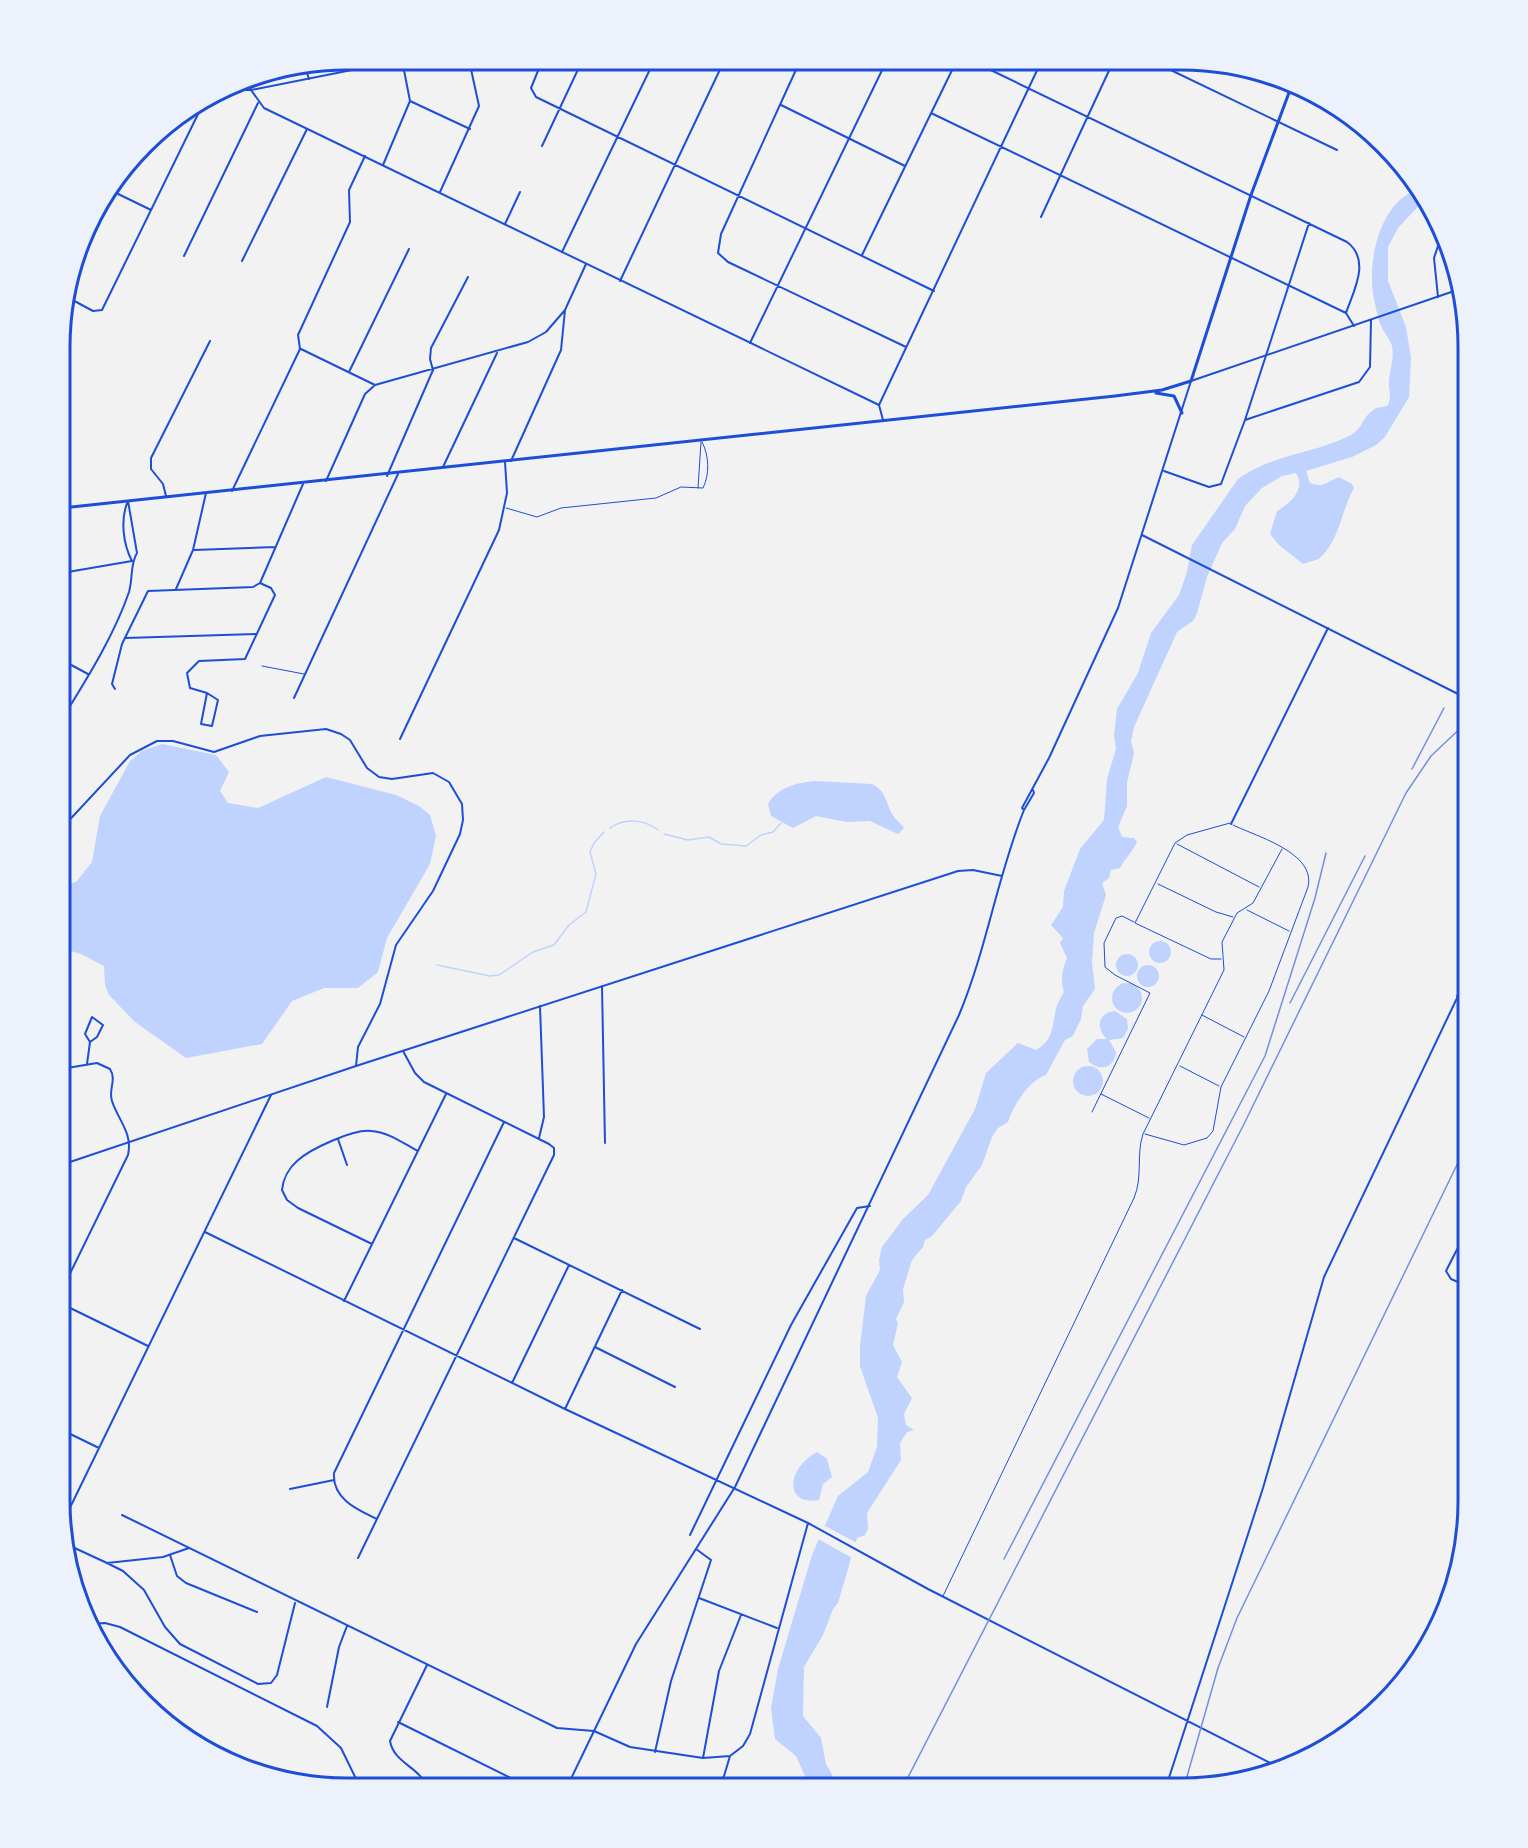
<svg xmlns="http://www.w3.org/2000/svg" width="1528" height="1848" font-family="'PT Serif',serif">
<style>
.water{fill:#bfd3fe}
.pier{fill:#f2f2f2}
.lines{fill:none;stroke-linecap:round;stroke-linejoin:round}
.stream{stroke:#bfd3fe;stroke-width:1.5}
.service{stroke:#1d4ed8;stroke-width:1}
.minor{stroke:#1d4ed8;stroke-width:2}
.tertiary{stroke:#1d4ed8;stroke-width:2}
.primary{stroke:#1d4ed8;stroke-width:3}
.rail{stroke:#7290e2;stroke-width:1.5}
.rim{fill:none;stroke:#1d4ed8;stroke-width:3}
</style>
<rect width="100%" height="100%" fill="#f2f2f2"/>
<path class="water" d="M1416 190 1425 199 1398 228 1388 247V281L1406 327 1411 358 1409 397 1385 437 1376 445 1352 457 1306 471 1310 483C1323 488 1327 482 1339 477L1352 484 1354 488C1341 511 1340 540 1319 559L1303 564 1279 545 1270 534 1277 511C1291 503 1306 489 1296 473L1282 476 1262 488 1245 506 1235 529 1222 543 1207 577 1197 613 1194 620 1177 632 1134 727 1131 741 1134 753 1127 783V806L1118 827 1122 837 1134 838 1137 842C1132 853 1125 858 1120 868L1111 870 1109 878 1102 883 1106 895 1094 933 1092 962 1095 989 1083 1006 1081 1019 1073 1036 1065 1040 1046 1075C1029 1080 1013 1106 1008 1122L998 1128 992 1137 982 1165 966 1187 961 1201 932 1236 925 1240 923 1247 912 1260 903 1289 904 1302 896 1319 898 1323 893 1345 902 1362 897 1377 912 1398 904 1414 906 1425 914 1430 907 1432 900 1443 901 1460 867 1513 868 1529 865 1535 857 1538 838 1603 833 1609 823 1635 804 1667 803 1716 821 1738 826 1764 839 1787H810L796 1756 775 1739 771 1708 778 1669 812 1555 838 1496 868 1472 877 1447 878 1418 860 1366V1346L866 1296 880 1270 879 1260 882 1247 903 1219 928 1195 975 1109 986 1073 1018 1043 1036 1050C1054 1040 1052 1026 1056 1009 1057 1003 1061 998 1064 992 1060 979 1062 971 1067 958L1060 943 1063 938 1051 925 1063 907 1064 891 1080 849 1104 820 1107 779 1116 749 1114 735 1117 709 1138 673 1151 633 1179 595 1187 572 1192 545 1238 479C1271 455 1311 454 1347 437 1364 429 1361 419 1372 411 1378 405 1382 409 1388 405 1391 397 1390 395 1389 387 1388 374 1395 360 1392 346 1390 339 1384 333 1381 326 1377 316 1375 304 1373 294 1368 258 1380 204 1416 190Z
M162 744 216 755 229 772 220 791 228 803 258 808 326 777 396 795 419 806 430 815 436 836 430 864 387 938 378 972 358 988H324L292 1001 262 1044 186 1058 135 1022 109 995 105 985 104 966 81 954 61 948V886L76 882 92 862 100 816 130 761 142 751Z
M815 781 872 784C888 792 885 804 894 817 897 821 901 823 904 828L898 834 870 821 847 822 816 816 793 828 771 816 768 804C778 787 796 783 815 781Z
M1149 952a11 11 0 1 1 22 0a11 11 0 1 1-22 0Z
M1116 965a11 11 0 1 1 22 0a11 11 0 1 1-22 0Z
M1137 976a11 11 0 1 1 22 0a11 11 0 1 1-22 0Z
M1112 998a15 15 0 1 1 30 0a15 15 0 1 1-30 0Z
M1115 1011 1127 1019 1128 1029 1123 1038 1109 1040 1116 1052C1115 1067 1101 1072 1089 1062L1087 1049 1097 1039H1107C1096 1029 1097 1013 1115 1011Z
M1073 1081a15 15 0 1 1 30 0a15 15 0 1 1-30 0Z
M817 1452 827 1459 832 1477 823 1484 819 1500C783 1506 787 1468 817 1452Z"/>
<path class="pier" d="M825 1526 859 1544 854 1559 818 1539Z"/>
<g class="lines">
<path class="stream" d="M610 828C624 818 644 819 658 830
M664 834 688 840 709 837 721 844 746 846 761 835 773 832 781 823
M437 965 490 976 499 975 533 952 554 945 569 925 586 912 596 874 590 852 594 843 604 832"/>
<path class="service" d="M698 488 701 442
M506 508 537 517 561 508 656 498 681 487 703 488C710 474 709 455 702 442
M262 666 304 674
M1177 844 1259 887
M1158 884 1216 912 1233 917
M1247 910 1289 931
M1221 959H1211L1135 923 1175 843 1187 835 1230 823
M1202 1015 1244 1037
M1180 1066 1219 1086
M1101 1094 1149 1118
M1092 1112 1150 993 1115 975 1105 967 1104 943 1116 918 1122 916 1134 922
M1145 1134 1184 1145 1207 1138 1213 1131 1221 1087 1269 991 1308 887C1316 853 1258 837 1233 825
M943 1596 1134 1198C1143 1177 1136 1155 1143 1134L1224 970 1222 942 1237 913 1253 903 1282 849"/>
<path class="minor" d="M542 61 531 88 536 97 934 291
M800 61 721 234 718 253 728 262 906 347
M974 62 1347 242C1371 260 1354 290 1346 313
M1154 62 1337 150
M305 67 309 79
M410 101 470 129
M781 105 905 166
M931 113 1346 313 1354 326
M542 146 582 61
M383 165 410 101 402 60
M110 190 151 210
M440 192 479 106 469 60
M1041 217 1113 62
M505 224 520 192
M562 252 654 61
M862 255 956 62
M184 256 258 103
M242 261 307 129
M620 281 724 61
M67 297 93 311 102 310 202 106
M1438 297 1434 258 1442 234
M750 343 886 62
M301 349 375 385 528 342 546 332 565 310
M349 372 409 249
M879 405 1041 62
M1245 420 1359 382 1370 367 1371 320
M511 461 561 350 565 310 586 264
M443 467 497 353
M1164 471 1209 487 1221 484 1245 420 1309 223
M1462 475 1468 465
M387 476 433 370 430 359 431 348 468 277
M326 481 365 394 375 385
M232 491 300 349 298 335 350 222 349 190 365 156
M166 496 163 484 151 469V458L210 341
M128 501C120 519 123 544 132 561
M194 550 275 547
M62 573 132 561
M260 583 303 484
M176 589 193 550 206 493
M125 638 257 634
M62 660 88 674
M115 689 112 684 122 644 148 591 253 587 260 583
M207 693 201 724 212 726 218 700 207 693 190 688 187 673 199 661 245 659 275 595 271 588 260 583
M294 698 398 474
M62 719C86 680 114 636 129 592 133 578 130 564 137 553L128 501
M400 739 499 530 507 493 505 462
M1231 824 1328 628
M61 829 130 755 157 741H173L214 752 260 736 326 729 341 734 350 740 367 768 379 777 392 779 433 773 449 782 462 804 463 820 460 834 433 891 396 945 380 1004 358 1047 356 1066
M602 986 605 1143
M1457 996 1468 1001
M87 1064 90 1042 85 1034 92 1017 103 1025 97 1037 90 1042
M539 1138 544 1117 540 1006
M338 1139 347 1165
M205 1232 565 1409 808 1523 928 1589 1274 1765
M514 1238 700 1329
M372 1244 298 1208 287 1200 282 1190C283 1179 289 1168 297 1161 310 1149 353 1129 371 1131 388 1132 403 1143 418 1151
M1467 1286 1451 1279 1446 1271 1468 1228
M60 1294 128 1155C133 1133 118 1120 112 1101 108 1090 117 1080 110 1069L97 1063 61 1069
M344 1301 446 1094
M60 1303 148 1346
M595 1347 675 1387
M512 1383 569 1265
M565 1409 622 1290
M60 1429 99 1448
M290 1489 334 1480
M122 1515 557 1728 594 1731 630 1747 703 1758 730 1756 743 1746 750 1734 808 1523
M377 1519C358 1510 332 1499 334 1473L504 1122
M63 1522 271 1095
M690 1535 791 1325 857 1208 870 1206
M66 1544 107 1563 163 1557 189 1548
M170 1555 177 1576 186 1583 257 1612
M358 1558 554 1155V1148L549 1144 424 1082 415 1073 403 1051
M107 1563 123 1571 144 1590 165 1627 180 1644 258 1684 271 1683 277 1675 295 1603
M699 1598 777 1628
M90 1624 105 1623 120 1627 317 1726 341 1748 360 1787
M1420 1660 1454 1587
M327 1707 339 1647 347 1626
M398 1722 529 1787
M655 1752 671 1681 711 1560 696 1549
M703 1758 719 1671 741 1615
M426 1787C421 1767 394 1764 390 1741L427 1665
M716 1787 724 1776 730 1756
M1166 1787 1263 1488 1324 1277 1468 975"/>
<path class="tertiary" d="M230 90H251L402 60
M251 90 264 108 879 405 883 420
M1142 535 1468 699
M1024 810 1034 793 1033 790
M61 1165 356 1066 958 871 973 870 1002 876
M567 1787 636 1644 735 1487 959 1015C987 948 997 877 1024 810L1022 808 1049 758 1118 608 1191 381 1460 289"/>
<path class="primary" d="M1156 393 1174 396 1182 413
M62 508 1115 396 1162 390 1191 381 1251 195 1290 90"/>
<path class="rail" d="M1412 769 1444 708
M1290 1003 1365 856
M1004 1559 1265 1056 1315 898 1326 853
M903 1787 1244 1124 1406 793 1431 756 1468 721
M1184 1787 1218 1668 1237 1618 1468 1142"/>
</g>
<path d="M0 0H1528V1848H0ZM347 70H1181A277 277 0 0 1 1458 347V1501A277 277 0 0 1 1181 1778H347A277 277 0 0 1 70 1501V347A277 277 0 0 1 347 70Z" fill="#edf1fc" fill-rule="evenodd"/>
<path class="rim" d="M347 70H1181A277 277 0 0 1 1458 347V1501A277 277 0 0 1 1181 1778H347A277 277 0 0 1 70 1501V347A277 277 0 0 1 347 70Z"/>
</svg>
